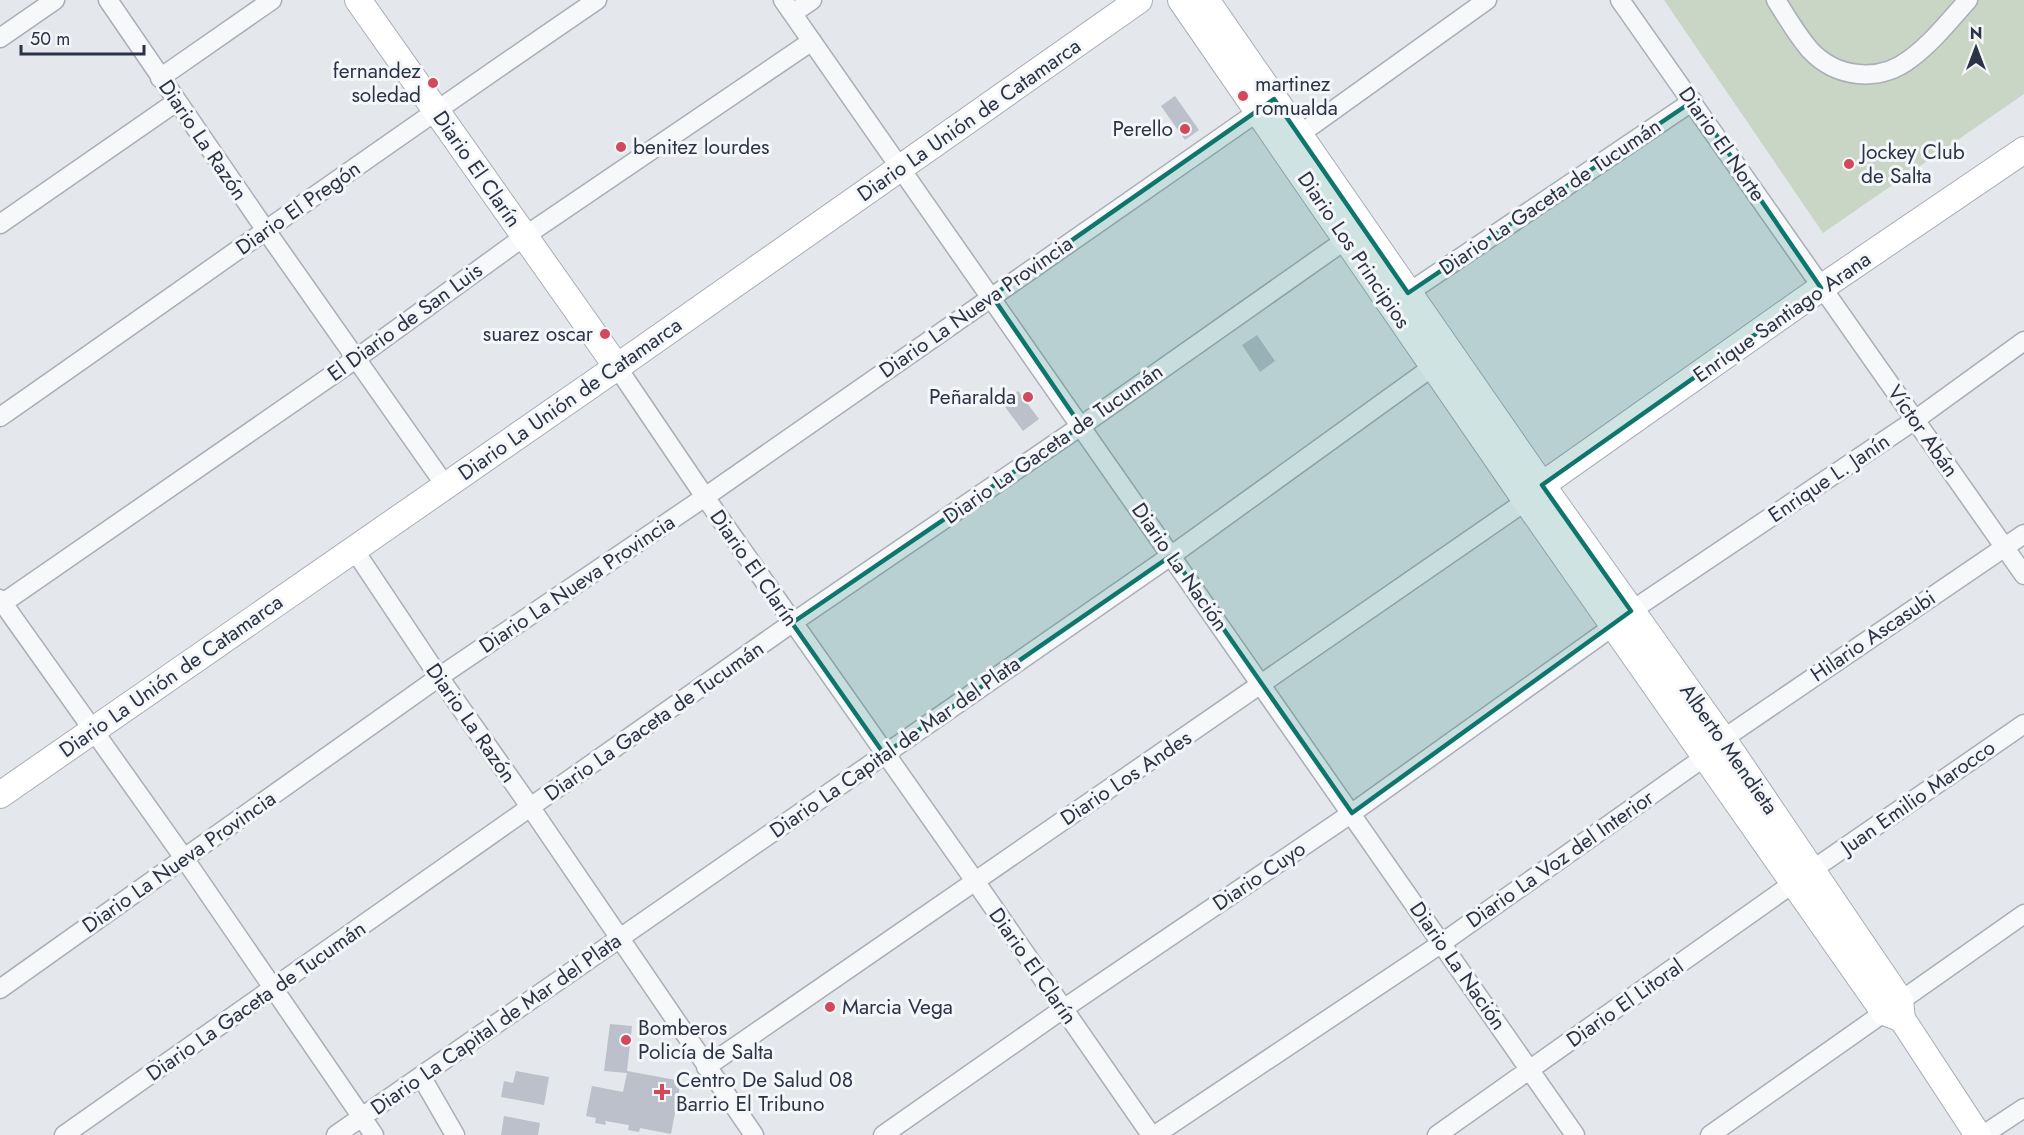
<svg xmlns="http://www.w3.org/2000/svg" width="2024" height="1135" font-family="Jost,sans-serif">
<style>
.green{fill:#c9d6c5}
.building{fill:#bbc0ca}
.lines{fill:none;stroke-linecap:round;stroke-linejoin:round}
.street-casing{stroke:#a9aeb7;stroke-width:21}
.secondary-casing{stroke:#a9aeb7;stroke-width:28}
.street{stroke:#f7f8fa;stroke-width:18}
.secondary{stroke:#fff;stroke-width:26}
.marked{fill:#0f766e;fill-opacity:0.2;stroke:#0f766e;stroke-width:4.5;stroke-linejoin:round}
.poi-dot{fill:#d1495b;stroke:#f4f6f9;stroke-width:2}
.labels{text-anchor:middle;stroke-width:6;stroke-linejoin:round;paint-order:stroke}
.poi-label{font-size:21px;fill:#2b3445;stroke:#f4f6f9;text-anchor:start}
.street-label{font-size:21px;fill:#2b3445;stroke:#f4f6f9}
</style>
<rect width="100%" height="100%" fill="#e4e7ec"/>
<path class="green" d="M1664 0H2024V94L1823 233Z"/>
<path class="building" d="M1175 96 1199 130 1185 140 1161 106Z
M1257 335 1275 361 1260 372 1242 345Z
M1018 391 1039 419 1023 431 1002 403Z
M610 1024 632 1026 627 1071 681 1081 671 1134 640 1128 639 1132 628 1130 629 1125 605 1121 606 1125 595 1123 596 1118 586 1116 592 1086 623 1092 627 1073 604 1071Z
M516 1071 549 1077 544 1105 501 1097 504 1081 513 1083Z
M504 1116 540 1123 538 1135H501Z"/>
<g class="lines">
<defs>
<path id="street" d="M108 0 267 232 445 485
M783 0C1049 377 1312 756 1575 1135
M1620 0 2024 575
M1776 0C1786 16 1797 35 1810 50 1836 78 1879 83 1910 59 1932 43 1950 20 1968 0
M793 13 812 0
M0 38 55 0
M160 78 272 0
M1289 142 1487 0
M0 224 176 102
M1408 293 1693 101
M617 367 705 497 975 881 1151 1135
M0 417C199 278 396 137 597 0
M353 548 439 677 531 808 754 1135
M0 599 184 858 374 1135
M0 605 357 358 525 236 812 41
M0 989 439 677 705 497 1266 106
M706 1067 1526 501
M421 1076 455 1135
M64 1135 792 623 1081 426 1354 234
M336 1135 1172 555 1442 360
M883 1135 1063 1009 1352 813 1615 625 1631 611 1915 420 2024 341
M1155 1135 1442 943 1706 756 1723 739 2024 534
M1437 1135 1812 870 2024 724
M1710 1135 2024 914
M1983 1135 2024 1108"/>
<path id="secondary" d="M358 0 617 367
M1181 0 1526 501 1884 1012 1902 1019
M1206 0 1542 485 1723 739 1900 1000 1902 1019 1978 1135
M1531 496 1542 485 1821 288 2024 150
M0 795 617 367 1139 0"/>
</defs>
<use href="#street" class="street-casing"/>
<use href="#secondary" class="secondary-casing"/>
<use href="#street" class="street"/>
<use href="#secondary" class="secondary"/>
</g>
<path class="marked" d="M1274 99 1408 293 1693 101 1821 288 1542 485 1631 611 1352 813 1172 555 884 754 792 623 1081 426 992 296Z"/>
<g class="poi-dot">
<circle cx="433" cy="83" r="6"/>
<circle cx="1243" cy="96" r="6"/>
<circle cx="1185" cy="129" r="6"/>
<circle cx="621" cy="147" r="6"/>
<circle cx="1849" cy="164" r="6"/>
<circle cx="605" cy="334" r="6"/>
<circle cx="1028" cy="397" r="6"/>
<circle cx="830" cy="1007" r="6"/>
<circle cx="626" cy="1040" r="6"/>
<path d="M659 1083h6v6h6v6h-6v6h-6v-6h-6v-6h6z"/>
</g>
<g class="labels">
<g class="poi-label">
<text x="421" y="78" text-anchor="end">fernandez<tspan x="421" dy="24">soledad</tspan></text>
<text x="1255" y="91">martinez<tspan x="1255" dy="24">romualda</tspan></text>
<text x="1173" y="136" text-anchor="end">Perello</text>
<text x="633" y="154">benitez lourdes</text>
<text x="1861" y="159">Jockey Club<tspan x="1861" dy="24">de Salta</tspan></text>
<text x="593" y="341" text-anchor="end">suarez oscar</text>
<text x="1016" y="404" text-anchor="end">Peñaralda</text>
<text x="842" y="1014">Marcia Vega</text>
<text x="638" y="1035">Bomberos<tspan x="638" dy="24">Policía de Salta</tspan></text>
<text x="676" y="1087">Centro De Salud 08<tspan x="676" dy="24">Barrio El Tribuno</tspan></text>
</g>
<g class="street-label">
<text transform="translate(969 120) rotate(-35)" y="7">Diario La Unión de Catamarca</text>
<text transform="translate(203 140) rotate(56)" y="7">Diario La Razón</text>
<text transform="translate(1722 144) rotate(55)" y="7">Diario El Norte</text>
<text transform="translate(477 169) rotate(55)" y="7">Diario El Clarín</text>
<text transform="translate(1550 197) rotate(-34)" y="7">Diario La Gaceta de Tucumán</text>
<text transform="translate(298 208) rotate(-35)" y="7">Diario El Pregón</text>
<text transform="translate(1354 250) rotate(56)" y="7">Diario Los Principios</text>
<text transform="translate(976 307) rotate(-35)" y="7">Diario La Nueva Provincia</text>
<text transform="translate(1782 317) rotate(-35)" y="7">Enrique Santiago Arana</text>
<text transform="translate(405 322) rotate(-36)" y="7">El Diario de San Luis</text>
<text transform="translate(570 399) rotate(-35)" y="7">Diario La Unión de Catamarca</text>
<text transform="translate(1923 431) rotate(55)" y="7">Víctor Abán</text>
<text transform="translate(1053 444) rotate(-35)" y="7">Diario La Gaceta de Tucumán</text>
<text transform="translate(1829 478) rotate(-34)" y="7">Enrique L. Janín</text>
<text transform="translate(1180 567) rotate(55)" y="7">Diario La Nación</text>
<text transform="translate(754 568) rotate(55)" y="7">Diario El Clarín</text>
<text transform="translate(577 584) rotate(-34)" y="7">Diario La Nueva Provincia</text>
<text transform="translate(1873 636) rotate(-34)" y="7">Hilario Ascasubi</text>
<text transform="translate(171 676) rotate(-35)" y="7">Diario La Unión de Catamarca</text>
<text transform="translate(654 721) rotate(-35)" y="7">Diario La Gaceta de Tucumán</text>
<text transform="translate(471 723) rotate(55)" y="7">Diario La Razón</text>
<text transform="translate(895 747) rotate(-35)" y="7">Diario La Capital de Mar del Plata</text>
<text transform="translate(1729 749) rotate(55)" y="7">Alberto Mendieta</text>
<text transform="translate(1126 778) rotate(-34)" y="7">Diario Los Andes</text>
<text transform="translate(1918 797) rotate(-35)" y="7">Juan Emilio Marocco</text>
<text transform="translate(1560 859) rotate(-35)" y="7">Diario La Voz del Interior</text>
<text transform="translate(179 862) rotate(-35)" y="7">Diario La Nueva Provincia</text>
<text transform="translate(1259 876) rotate(-34)" y="7">Diario Cuyo</text>
<text transform="translate(1033 966) rotate(55)" y="7">Diario El Clarín</text>
<text transform="translate(1458 966) rotate(55)" y="7">Diario La Nación</text>
<text transform="translate(256 1001) rotate(-35)" y="7">Diario La Gaceta de Tucumán</text>
<text transform="translate(1625 1003) rotate(-35)" y="7">Diario El Litoral</text>
<text transform="translate(496 1024) rotate(-35)" y="7">Diario La Capital de Mar del Plata</text>
</g>
</g>
<g transform="translate(1976 48)" stroke="#f4f6f9" stroke-width="4.5" paint-order="stroke">
<path d="M0-4.5L10 22L0 15L-10 22Z" fill="#2b3445"/>
<text y="-9" font-size="16" font-weight="bold" text-anchor="middle" fill="#2b3445">N</text>
</g>
<path d="M21 45v9h123v-9" fill="none" stroke="#2b3445" stroke-width="3"/>
<text x="30" y="45" font-size="18" fill="#2b3445" stroke="#f4f6f9" stroke-width="4.5" paint-order="stroke">50 m</text>
</svg>
